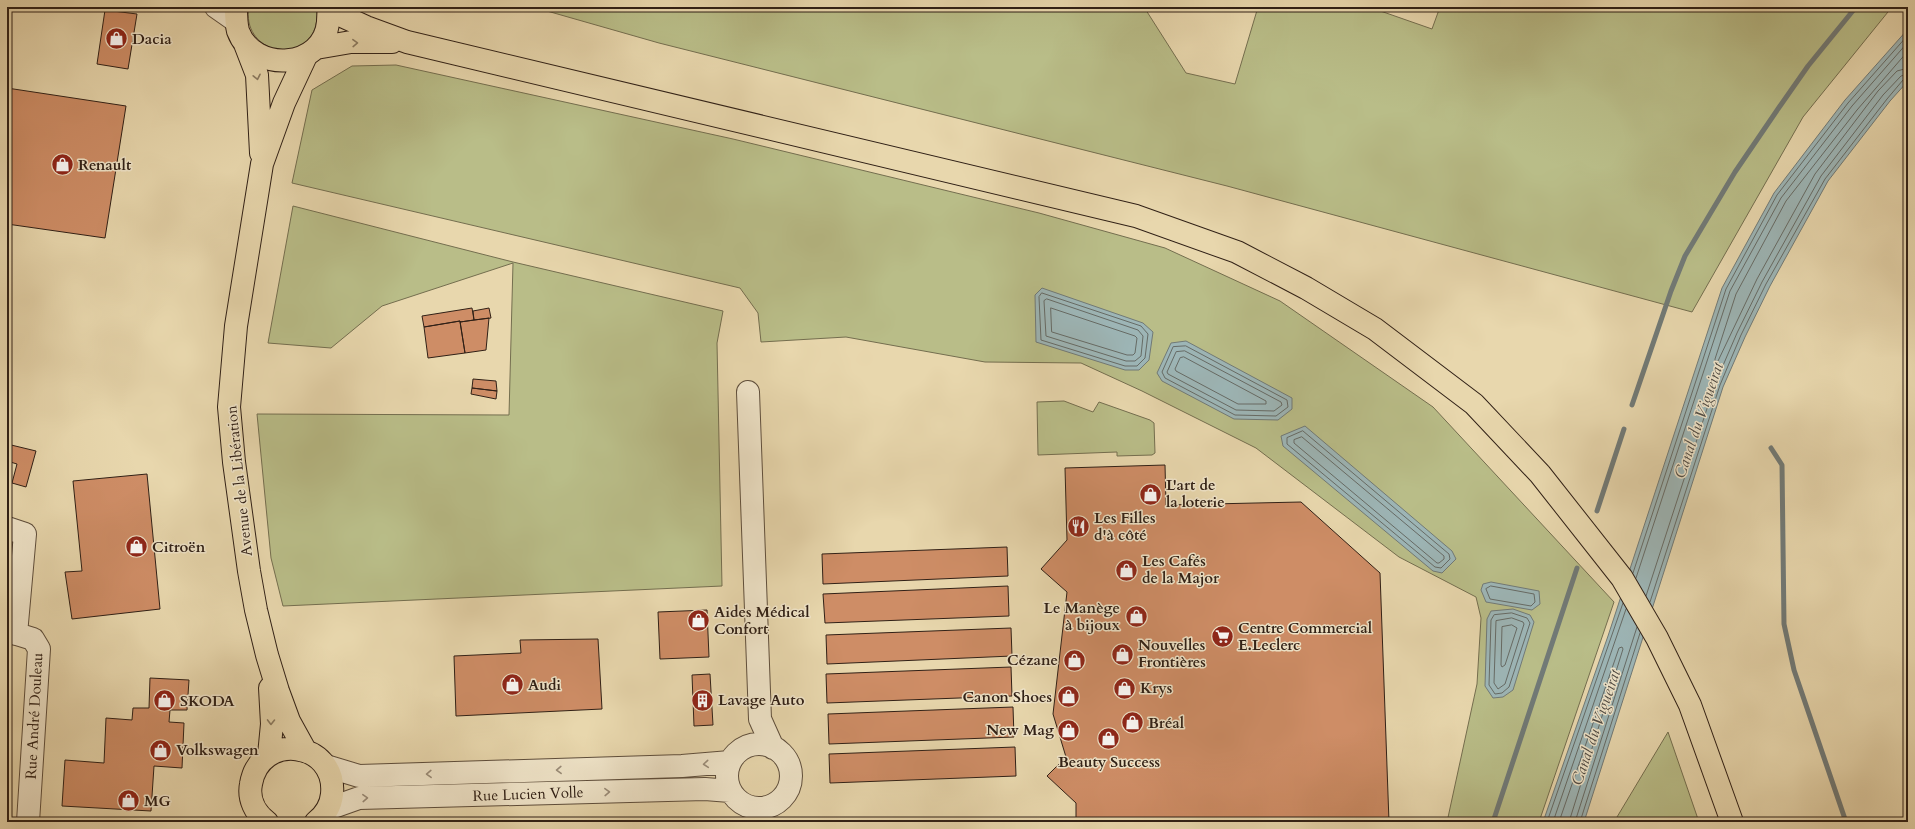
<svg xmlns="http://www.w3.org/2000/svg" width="1915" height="829" font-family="Cardo,serif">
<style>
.green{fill:#b9bd88;stroke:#746e4f}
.water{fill:#9db6b7;stroke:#717a77}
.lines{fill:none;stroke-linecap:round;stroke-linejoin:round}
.shore{stroke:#666b66;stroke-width:1}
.stream{stroke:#717a77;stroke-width:5}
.building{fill:#ce8d66;stroke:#302016}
.minor-casing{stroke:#5e4e3c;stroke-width:24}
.major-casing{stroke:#302016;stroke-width:24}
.minor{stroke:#f0e5ca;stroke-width:22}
.major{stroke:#e8d7ad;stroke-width:22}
.oneway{stroke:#8c7c62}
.oneway2{stroke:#9a8c79}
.labels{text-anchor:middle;stroke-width:3;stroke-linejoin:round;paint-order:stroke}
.poi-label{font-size:15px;font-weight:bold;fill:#302016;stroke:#f0e5ca;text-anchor:start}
.street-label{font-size:15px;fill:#302016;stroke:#f0e5ca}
.water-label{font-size:16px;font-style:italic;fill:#514d46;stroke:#f0e5ca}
</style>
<rect width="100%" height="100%" fill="#e8d7ad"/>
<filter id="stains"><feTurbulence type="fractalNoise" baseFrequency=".005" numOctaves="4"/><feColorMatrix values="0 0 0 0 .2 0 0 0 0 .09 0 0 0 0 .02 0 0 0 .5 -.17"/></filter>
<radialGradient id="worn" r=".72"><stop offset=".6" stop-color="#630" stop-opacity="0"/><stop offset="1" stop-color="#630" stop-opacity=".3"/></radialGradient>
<path class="green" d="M249 7H316C318 14 317 21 315 28 300 68 241 50 249 7Z
M533 7H1144L1186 73 1235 84 1258 7H1369L1432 29 1440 7H1892L1803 117 1692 312 1227 186 659 43Z
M396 65 733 139 1039 213 1165 248 1280 301 1433 407 1614 602 1539 822H1447L1477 684 1481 618 1476 597 1399 557 1256 448 1142 391 1081 363 985 362 846 337 761 342 758 313 740 288 292 183 312 90 352 66Z
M293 206 513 262 723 311 717 343 722 586 283 606 271 558 257 414 509 415 513 263 382 306 331 348 268 343Z
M1064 401 1093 412 1099 402 1150 420 1154 423 1155 453 1152 455 1117 456V452L1038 455 1037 402Z
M1668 732 1699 822H1614Z"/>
<path class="water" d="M1908 29V81L1890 101 1828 181 1770 286 1745 337 1723 387 1584 822H1543L1608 636 1722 288 1774 193 1845 100Z
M1042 288 1143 323 1153 332 1149 360 1139 370H1125L1036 342 1035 295Z
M1186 341 1292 398V409L1278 420 1234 419 1162 381 1157 373 1171 343Z
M1305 426 1452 551 1456 559 1442 573 1433 571 1283 446 1281 436Z
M1491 582 1539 591 1540 604 1532 610 1486 602 1481 590 1483 584Z
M1513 609 1530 615 1534 622 1513 690 1503 697 1493 698 1485 686 1487 619 1491 611Z"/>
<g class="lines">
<path class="shore" d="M1908 51 1857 110 1786 201 1736 294 1715 359V361H1718L1757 279 1815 174 1878 91 1897 71 1908 68
M1042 293 1141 326 1148 334 1145 358 1137 366H1125L1041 340 1039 297Z
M1047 299 1138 330 1143 336 1141 356 1135 361H1126L1046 336 1044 301Z
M1051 308 1135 336 1137 338 1135 353 1133 355H1127L1052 332Z
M1186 346 1287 400 1288 407 1276 416 1235 415 1165 378 1162 372 1173 347Z
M1185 351 1281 402 1282 405 1274 411 1236 410 1168 374 1167 372 1176 352Z
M1184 357 1266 401V404H1238L1176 371 1175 369 1180 358Z
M1303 431 1449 554 1450 559 1441 568 1435 567 1287 444V438Z
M1302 437 1444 556V559L1439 563H1437L1294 443V440Z
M1633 573 1726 289 1777 195 1848 103 1908 35
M1636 578 1730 291 1781 198 1852 106 1908 42
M1491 586 1534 594 1535 602 1531 606 1490 599 1486 589Z
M1646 596 1715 384 1737 333 1762 282 1821 176 1883 95 1901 76 1908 74
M1650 602 1720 385 1741 335 1766 284 1825 179 1887 99 1903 80 1908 79
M1512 613 1527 618 1530 623 1509 687 1502 693 1495 694 1489 685 1491 620 1494 615Z
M1512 618 1523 622 1524 624 1505 684 1498 689 1494 683 1496 621Z
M1512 625 1517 628 1505 665 1502 667 1501 665 1502 627Z
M1547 822 1623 603
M1553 822 1626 609
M1559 822 1619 648 1622 647 1623 649 1569 822
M1575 822 1637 627
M1580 822 1640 633"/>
<path class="stream" d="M1632 405 1671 291 1685 256 1735 172 1780 106 1808 66 1856 7
M1771 448 1782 465 1784 624 1794 670 1846 822
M1597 511 1624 429
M1493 822 1577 568"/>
</g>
<path class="building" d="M105 10 137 14 128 69 97 64Z
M7 88 126 106 105 238 7 224Z
M472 308 474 320 460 322V321L424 327 422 316Z
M489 308 491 318 474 320 473 311Z
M489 318 486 350 465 353 460 322Z
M460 321 465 353 428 358 424 327Z
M473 379 496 381 497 391 472 388Z
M472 388 497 391 496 399 471 394Z
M7 444 36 451 26 487 12 483 17 464 7 461Z
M1165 465 1166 505 1301 502 1380 573 1389 822H1076V803L1047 776 1066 757 1053 714 1067 592 1041 569 1067 540 1065 468Z
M147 474 160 609 72 619 65 572 82 571 73 481Z
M1007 547 1008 576 823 584 822 554Z
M1008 586 1009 616 825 623 823 594Z
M707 610 709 657 660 659 658 612Z
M1011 628 1012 656 827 664 826 635Z
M598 639 602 709 456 716 454 656 521 653 520 640Z
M1011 667 1012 696 827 703 826 674Z
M710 674 713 725 694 726 692 675Z
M150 678 189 680 187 710H170L169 722 184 723 182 768 154 766 151 811 62 806 65 760 104 763 106 718 132 720 133 708H149Z
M1013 707 1014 737 829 744 828 714Z
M1015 747 1016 776 830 783 829 754Z"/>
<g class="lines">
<defs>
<path id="minor" d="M216 7 236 21
M748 392 760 719 773 748
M7 528 25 534 16 634
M7 631 33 639 39 649 28 822
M727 776a32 32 0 1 1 64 0a32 32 0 1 1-64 0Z
M326 766 359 776 682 766 730 762
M328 809 359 798 705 789 730 791"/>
<path id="major" d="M236 7C236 15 236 23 238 31 254 74 324 69 328 22 328 17 329 12 328 7
M329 10 366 27 407 42 1136 216 1237 252 1306 288 1375 329 1474 404 1540 474 1622 578 1657 638 1690 705 1732 822
M245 44 257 75 261 153
M316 48 351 42H392
M305 750 289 721 278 691 267 655 256 610 249 571 234 462 229 407 236 326 262 164 284 103 306 56
M269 755 272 724 270 688
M267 822C255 813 248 799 251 784 260 731 337 741 332 794 331 805 325 815 316 822"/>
</defs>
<use href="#minor" class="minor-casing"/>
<use href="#major" class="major-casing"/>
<use href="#minor" class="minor"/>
<use href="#major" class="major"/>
</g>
<defs><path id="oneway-chevron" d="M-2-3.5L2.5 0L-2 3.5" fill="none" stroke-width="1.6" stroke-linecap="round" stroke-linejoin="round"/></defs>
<g class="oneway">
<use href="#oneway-chevron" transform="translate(355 43) rotate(-2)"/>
<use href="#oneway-chevron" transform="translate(257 77) rotate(78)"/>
<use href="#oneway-chevron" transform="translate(271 722) rotate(91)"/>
</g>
<g class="oneway2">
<use href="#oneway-chevron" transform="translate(706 764) rotate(175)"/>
<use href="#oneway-chevron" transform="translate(559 770) rotate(178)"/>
<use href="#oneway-chevron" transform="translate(429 774) rotate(178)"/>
<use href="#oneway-chevron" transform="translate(607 792) rotate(-2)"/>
<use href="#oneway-chevron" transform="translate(365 798) rotate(-3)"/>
</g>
<defs>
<symbol id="shop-disc" viewBox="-11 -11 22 22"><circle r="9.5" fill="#8f2418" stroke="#f0e5ca"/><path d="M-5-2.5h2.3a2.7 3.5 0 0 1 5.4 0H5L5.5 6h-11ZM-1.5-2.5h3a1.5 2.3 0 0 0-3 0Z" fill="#fff"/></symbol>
<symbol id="restaurant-disc" viewBox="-11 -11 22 22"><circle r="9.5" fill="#8f2418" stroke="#f0e5ca"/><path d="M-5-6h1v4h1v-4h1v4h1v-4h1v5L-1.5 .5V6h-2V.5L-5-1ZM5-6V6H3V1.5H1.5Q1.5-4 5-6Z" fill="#fff"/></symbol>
<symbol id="supermarket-disc" viewBox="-11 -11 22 22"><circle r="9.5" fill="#8f2418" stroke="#f0e5ca"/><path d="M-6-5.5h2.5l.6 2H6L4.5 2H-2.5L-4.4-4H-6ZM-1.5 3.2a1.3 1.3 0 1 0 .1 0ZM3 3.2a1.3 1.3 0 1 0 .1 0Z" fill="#fff"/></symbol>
<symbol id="building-disc" viewBox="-11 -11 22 22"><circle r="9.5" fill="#8f2418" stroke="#f0e5ca"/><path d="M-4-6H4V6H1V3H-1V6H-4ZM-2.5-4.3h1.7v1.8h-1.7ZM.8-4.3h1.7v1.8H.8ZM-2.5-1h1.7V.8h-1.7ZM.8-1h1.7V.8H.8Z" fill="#fff"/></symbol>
</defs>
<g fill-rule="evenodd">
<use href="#shop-disc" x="104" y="26" width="25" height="25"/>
<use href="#shop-disc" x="50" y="152" width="25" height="25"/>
<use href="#shop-disc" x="1138" y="482" width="25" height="25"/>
<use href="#restaurant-disc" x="1066" y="514" width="25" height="25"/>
<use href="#shop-disc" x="124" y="534" width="25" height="25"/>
<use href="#shop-disc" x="1114" y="558" width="25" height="25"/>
<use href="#shop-disc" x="1124" y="604" width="25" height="25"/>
<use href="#shop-disc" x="686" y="608" width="25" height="25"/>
<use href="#supermarket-disc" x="1210" y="624" width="25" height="25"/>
<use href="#shop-disc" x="1110" y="642" width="25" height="25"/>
<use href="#shop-disc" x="1062" y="648" width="25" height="25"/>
<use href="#shop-disc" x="500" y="672" width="25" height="25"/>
<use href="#shop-disc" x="1112" y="676" width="25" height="25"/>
<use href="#shop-disc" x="1056" y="684" width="25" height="25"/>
<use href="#building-disc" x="690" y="688" width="25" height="25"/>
<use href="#shop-disc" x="152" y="688" width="25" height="25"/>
<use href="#shop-disc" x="1120" y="710" width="25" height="25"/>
<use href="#shop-disc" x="1056" y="718" width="25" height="25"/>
<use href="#shop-disc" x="1096" y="726" width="25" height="25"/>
<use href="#shop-disc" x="148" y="738" width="25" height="25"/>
<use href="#shop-disc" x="116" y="788" width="25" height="25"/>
</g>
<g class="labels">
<g class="poi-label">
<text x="132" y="44">Dacia</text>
<text x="78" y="170">Renault</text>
<text x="1166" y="490">L'art de<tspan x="1166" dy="17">la loterie</tspan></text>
<text x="1094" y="523">Les Filles<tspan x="1094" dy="17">d'à côté</tspan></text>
<text x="152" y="552">Citroën</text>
<text x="1142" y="566">Les Cafés<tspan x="1142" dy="17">de la Major</tspan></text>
<text x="1120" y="613" text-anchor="end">Le Manège<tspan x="1120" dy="17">à bijoux</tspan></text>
<text x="714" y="617">Aides Médical<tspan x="714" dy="17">Confort</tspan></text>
<text x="1238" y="633">Centre Commercial<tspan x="1238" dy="17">E.Leclerc</tspan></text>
<text x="1138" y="650">Nouvelles<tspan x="1138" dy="17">Frontières</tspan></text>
<text x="1058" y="665" text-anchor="end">Cézane</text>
<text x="528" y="690">Audi</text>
<text x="1140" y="693">Krys</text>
<text x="1052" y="702" text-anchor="end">Canon Shoes</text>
<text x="718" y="705">Lavage Auto</text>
<text x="180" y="706">SKODA</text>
<text x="1148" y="728">Bréal</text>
<text x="1054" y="735" text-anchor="end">New Mag</text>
<text x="176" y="755">Volkswagen</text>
<text x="1109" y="767" text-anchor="middle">Beauty Success</text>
<text x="144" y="806">MG</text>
</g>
<g class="street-label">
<text transform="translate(239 481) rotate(-96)" y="5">Avenue de la Libération</text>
<text transform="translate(34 716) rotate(-87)" y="5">Rue André Douleau</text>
<text transform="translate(528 794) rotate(-2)" y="5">Rue Lucien Volle</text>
</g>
<g class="water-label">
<text transform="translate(1698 420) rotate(-71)" y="6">Canal du Vigueirat</text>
<text transform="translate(1595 727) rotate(-71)" y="6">Canal du Vigueirat</text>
</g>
</g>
<rect width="1915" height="829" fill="none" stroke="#e8d7ad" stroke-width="24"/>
<rect x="8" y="8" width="1899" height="813" fill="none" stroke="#302016" stroke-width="2"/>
<rect x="12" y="12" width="1891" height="805" fill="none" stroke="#302016"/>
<rect width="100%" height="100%" filter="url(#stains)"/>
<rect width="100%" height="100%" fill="url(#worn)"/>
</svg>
